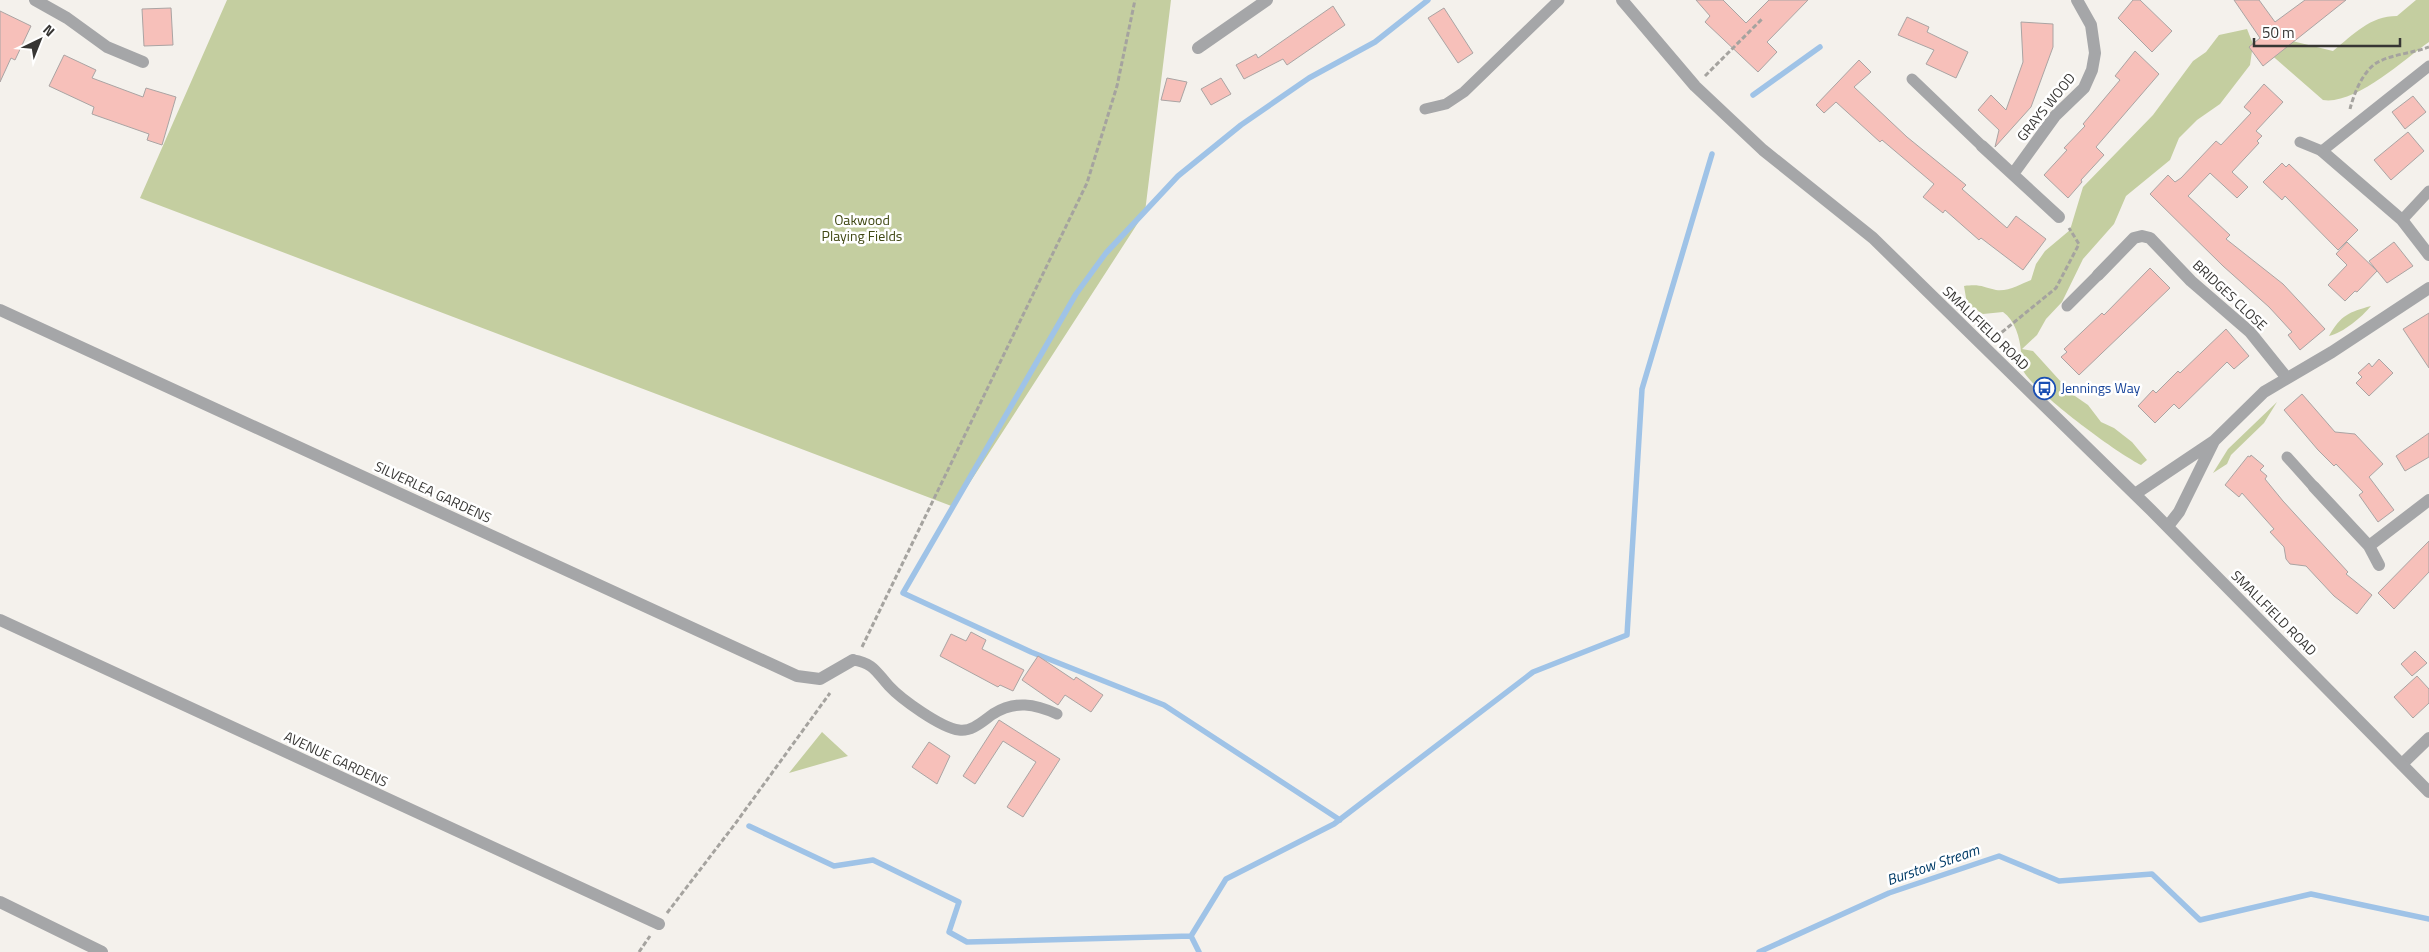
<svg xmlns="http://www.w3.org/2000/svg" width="2429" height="952" font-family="'Titillium Web',sans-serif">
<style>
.green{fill:#c4cea0}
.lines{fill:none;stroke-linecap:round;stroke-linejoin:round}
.stream{stroke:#9fc3e7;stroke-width:5.5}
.building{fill:#f7c0ba;stroke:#aaa4a3}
.path{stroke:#a5a39f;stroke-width:3;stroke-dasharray:5 2.5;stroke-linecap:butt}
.service{stroke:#a5a6a8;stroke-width:11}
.minor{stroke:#a5a6a8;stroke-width:12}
.tertiary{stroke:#a5a6a8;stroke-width:12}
.labels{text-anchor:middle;stroke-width:5;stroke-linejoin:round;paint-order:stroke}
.street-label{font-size:14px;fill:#373634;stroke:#fff}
.park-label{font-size:14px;fill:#404813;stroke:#fff}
.transit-label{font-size:14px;fill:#164399;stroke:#fff;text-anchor:start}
.water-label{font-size:15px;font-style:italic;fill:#023c68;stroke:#fff}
</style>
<rect width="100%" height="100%" fill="#f4f1ec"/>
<path class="green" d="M227 0H1171L1145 212 954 507 140 198Z
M2416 0H2429V42C2402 61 2355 105 2323 100L2268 52 2276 37 2333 51C2354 34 2370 16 2397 16Z
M2247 29 2253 44 2250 65 2220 104 2197 120 2179 138 2170 160 2126 196 2114 224 2083 259 2062 302 2046 319 2037 335 2022 349 2033 351 2072 394 2088 405 2101 422 2114 428 2132 442 2147 460 2141 465C2118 454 2029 389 2022 368 2021 363 2022 357 2021 352 2020 338 2015 320 2003 312L1983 314 1967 304 1964 286C1981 284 1982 287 1996 290 2008 292 2021 284 2031 280L2036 264 2045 251 2070 230 2083 187 2153 115 2193 61 2206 52 2219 35Z
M2371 306C2362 317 2343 333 2329 336 2341 315 2349 312 2371 306Z
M2277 402 2264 423 2231 455 2227 464 2213 473 2228 449Z
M822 732 848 756 789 773Z"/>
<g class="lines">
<path class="stream" d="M1753 95 1820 47
M1340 820 1164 705 1031 652 903 593 1076 294 1106 253 1178 176 1241 125 1309 78 1375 42 1428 0
M749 826 834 866 873 860 959 902 949 932 967 942 1191 936 1199 952
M1191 936 1226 879 1334 824 1533 672 1627 635 1642 389 1712 154
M1759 952 1889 893 1999 856 2059 881 2152 874 2200 920 2311 894 2429 919"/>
</g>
<path class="building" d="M1696 0H1723L1746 23 1769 0H1808L1767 42 1777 52 1758 72 1705 22 1710 16Z
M2133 0H2140L2172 31 2152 52 2118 18Z
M2234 0H2259L2275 22 2305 0H2346L2263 66 2249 47 2260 38Z
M1333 6 1345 25 1287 65 1283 59 1244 79 1236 65 1256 54 1258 58Z
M171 8 173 45 144 46 142 9Z
M1444 8 1473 53 1458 63 1428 18Z
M0 11 31 26 15 60 11 58 0 82Z
M1907 17 1929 27 1927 32 1968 52 1956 78 1926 64 1934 50 1898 35Z
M2021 22 2053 24V47L2031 107 1995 147 1999 130 1978 110 1991 95 2006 110 2023 62Z
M2135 51 2159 74 2096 147 2104 155 2081 180 2082 182 2068 198 2044 175 2067 150 2064 148 2085 126 2083 124 2120 80 2115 76Z
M64 55 96 70 92 78 143 97 146 88 176 97 162 145 147 140 149 134 92 114 94 107 49 86Z
M1859 60 1871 72 1854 87 1907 137 1966 185 1962 189 2007 228 2016 216 2046 239 2023 270 1981 238 1979 240 1945 210 1943 213 1923 197 1934 184 1882 140 1880 142 1836 102 1824 113 1816 105Z
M1167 78 1187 82 1180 102 1161 100Z
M1221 78 1231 94 1211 105 1201 89Z
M2264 84 2283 102 2256 131 2262 136 2257 141 2259 143 2232 172 2248 187 2237 198 2210 173 2188 196 2230 235 2226 239 2283 284 2325 329 2300 350 2288 335 2292 332 2269 307 2223 266 2150 194 2168 175 2175 182 2181 178 2216 141 2221 145 2251 113 2244 107Z
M2413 96 2426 112 2405 129 2392 112Z
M2408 132 2424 151 2391 180 2374 160Z
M2282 163 2286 167 2289 164 2358 230 2338 250 2285 196 2282 200 2263 182Z
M2347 242 2377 271 2357 292 2355 291 2345 301 2328 285 2347 265 2336 254Z
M2394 242 2413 266 2387 283 2369 261Z
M2150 268 2170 288 2079 375 2061 357 2067 352 2064 349 2102 313 2104 315Z
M2429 313V368L2403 329Z
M2226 329 2249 356 2234 369 2227 362 2179 409 2174 404 2155 423 2138 406 2153 390 2156 393 2178 371 2180 373Z
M2379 359 2393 373 2369 396 2356 383 2362 377 2358 373 2369 363 2372 367Z
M2302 394 2335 432 2355 434 2383 464 2369 477 2394 510 2378 522 2359 495 2363 492 2336 464 2334 466 2318 450 2284 410Z
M2429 433V457L2405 471 2396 456Z
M2251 455 2264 466 2260 470 2267 476 2265 479 2283 501 2348 572 2346 574 2372 595 2357 614 2334 596 2306 566 2290 564 2286 559 2284 547 2270 532 2274 529 2242 493 2239 497 2225 485 2248 456 2250 457Z
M2429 541V572L2394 609 2378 593Z
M971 632 986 640 982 649 1024 670 1013 691 1000 685 998 687 940 656 951 634 966 641Z
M2415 651 2427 663 2412 676 2401 664Z
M1038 656 1074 680 1076 677 1103 695 1091 712 1065 695 1058 705 1022 680Z
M2417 676 2429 689V703L2413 718 2394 697Z
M999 720 1060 759 1023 817 1007 807 1036 762 1003 741 975 784 963 776Z
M929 742 950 756 937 784 912 767Z"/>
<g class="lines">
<path class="path" d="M1705 76 1763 18
M2350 109C2354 93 2364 68 2380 61 2395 54 2413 53 2429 47
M1996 337 2056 288 2079 244 2069 228
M862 647 1087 183 1117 86 1135 0
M667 913 735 824 830 693
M639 952 650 936"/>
<path class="service" d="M1912 79 1982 146
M1425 109 1446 104 1464 92 1559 0
M2300 142 2322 151 2429 66
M2402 220 2429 191
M2067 306 2098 275
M2287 457 2314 487
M853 660C874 663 876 672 889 686 901 699 941 728 959 730 972 732 983 721 993 714 1015 700 1035 704 1057 714"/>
<path class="minor" d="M35 0 67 18 107 47 143 62
M1198 48 1267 0
M1982 146 2059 217
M2322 151 2402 220 2429 255
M2013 174 2055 116 2084 88 2092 70 2095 53 2091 25 2077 0
M2098 275 2134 238 2142 236 2150 238 2191 281 2250 332 2287 378
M0 310 797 676 820 679 853 660
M2314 487 2369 546 2429 500
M2135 494 2214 441 2264 392 2332 352 2429 288
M2168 526 2179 512 2214 441
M2369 546 2379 565
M0 620 659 924
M2402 764 2429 738
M0 902 102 952"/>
<path class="tertiary" d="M1622 0 1695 86 1763 150 1873 238 2151 510 2429 792"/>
</g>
<defs>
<symbol id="bus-ring" viewBox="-11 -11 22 22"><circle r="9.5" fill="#fff" stroke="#1a4fb4" stroke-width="1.5"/><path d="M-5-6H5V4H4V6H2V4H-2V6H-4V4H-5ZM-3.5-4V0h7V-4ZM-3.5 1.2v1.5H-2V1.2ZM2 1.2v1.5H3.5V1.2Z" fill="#1a4fb4"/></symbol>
</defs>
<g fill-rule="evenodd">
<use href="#bus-ring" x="2032" y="376" width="25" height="25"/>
</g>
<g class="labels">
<g class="street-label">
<text transform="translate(2046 107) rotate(-51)" y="5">GRAYS WOOD</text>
<text transform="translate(2230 295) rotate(43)" y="5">BRIDGES CLOSE</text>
<text transform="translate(1986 328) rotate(44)" y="5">SMALLFIELD ROAD</text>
<text transform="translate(433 492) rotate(25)" y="5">SILVERLEA GARDENS</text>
<text transform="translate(2274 613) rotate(45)" y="5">SMALLFIELD ROAD</text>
<text transform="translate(336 759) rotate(25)" y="5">AVENUE GARDENS</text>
</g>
<g class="park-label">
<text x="862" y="225">Oakwood<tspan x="862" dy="16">Playing Fields</tspan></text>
</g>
<g class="transit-label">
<text x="2061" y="393">Jennings Way</text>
</g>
<g class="water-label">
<text transform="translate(1933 865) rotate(-19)" y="5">Burstow Stream</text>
</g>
</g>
<g transform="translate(40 40) rotate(43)" stroke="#ffffff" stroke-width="4" paint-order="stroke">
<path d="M0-4L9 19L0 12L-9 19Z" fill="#373634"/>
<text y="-8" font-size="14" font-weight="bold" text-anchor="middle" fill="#373634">N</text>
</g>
<path d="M2254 38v8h146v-8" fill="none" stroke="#373634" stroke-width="2.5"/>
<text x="2262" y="38" font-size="15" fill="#373634" stroke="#ffffff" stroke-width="4" paint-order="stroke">50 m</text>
</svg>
